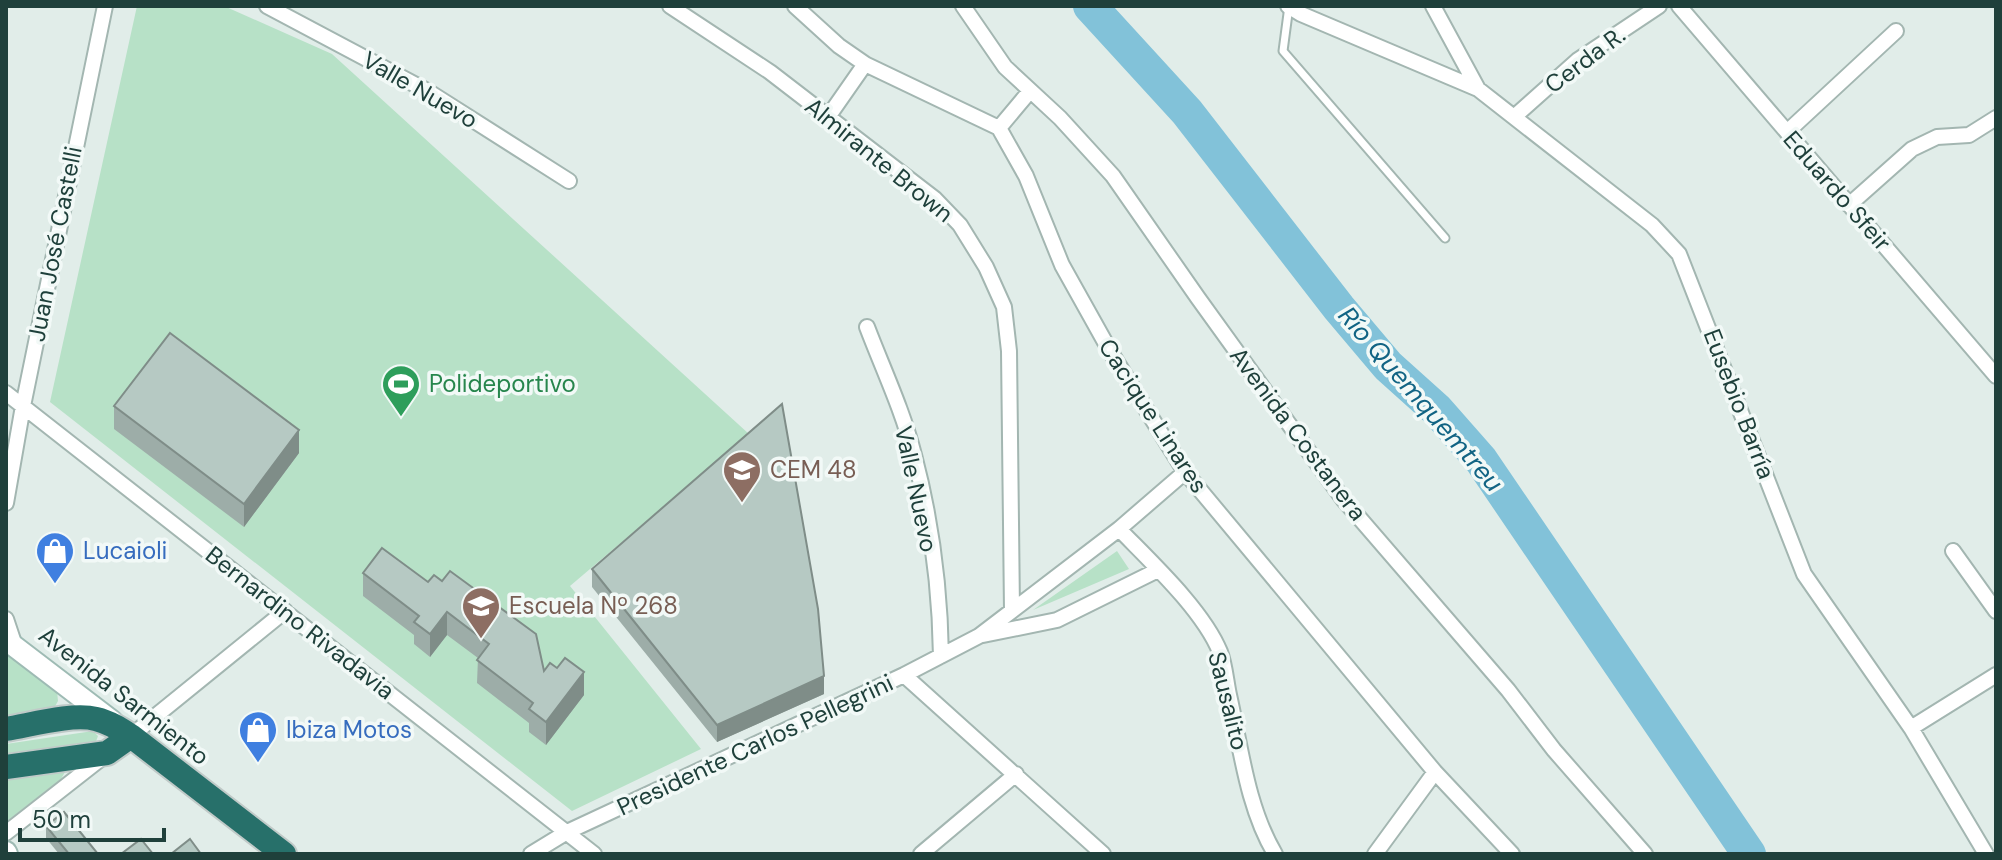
<svg xmlns="http://www.w3.org/2000/svg" width="2002" height="860" font-family="'DM Sans',sans-serif">
<style>
.green{fill:#b7e1c7}
.lines{fill:none;stroke-linecap:round;stroke-linejoin:round}
.river{stroke:#82c2d9;stroke-width:34}
.lane-casing{stroke:#a3b6b1;stroke-width:11}
.street-casing{stroke:#a3b6b1;stroke-width:18}
.secondary-casing{stroke:#9ebbb4;stroke-width:24}
.highway-casing{stroke:#c0cac8;stroke-width:28}
.lane{stroke:#fff;stroke-width:7}
.street{stroke:#fff;stroke-width:14}
.secondary{stroke:#fff;stroke-width:20}
.highway{stroke:#27706a;stroke-width:24}
.wall{fill:#9dada8}
.shaded-wall{fill:#7f8d88}
.building{fill:#b6c9c3;stroke:#7f8d88;stroke-width:2}
.labels{text-anchor:middle;stroke-width:7;stroke-linejoin:round;paint-order:stroke}
.street-label{font-size:24px;fill:#1f403b;stroke:#f2f9f7}
.leisure-label{font-size:24px;fill:#27864d;stroke:#f2f9f7;text-anchor:start}
.education-label{font-size:24px;fill:#785e54;stroke:#f2f9f7;text-anchor:start}
.shop-label{font-size:24px;fill:#366cbe;stroke:#f2f9f7;text-anchor:start}
.water-label{font-size:26px;font-style:italic;fill:#126484;stroke:#f2f9f7}
</style>
<rect width="100%" height="100%" fill="#e1ede9"/>
<path class="green" d="M137 6H224L332 54 749 434 570 586 701 749 572 811 50 402Z
M1117 551 1129 569 1033 610Z
M6 651 57 691 58 701 53 710 6 723Z
M93 731 98 736 95 744 6 761V744Z
M61 769 65 772 61 779 6 822V779Z"/>
<g class="lines">
<path class="river" d="M1090 6 1187 112 1339 308 1388 366 1437 410 1481 460 1749 854"/>
<defs>
<path id="lane" d="M1289 6 1283 51 1445 238"/>
<path id="street" d="M267 6 429 92 569 181
M670 6 770 72 935 199 960 225 986 267 1004 307 1009 351 1012 610
M795 6 839 46 865 64 999 128 1026 176 1062 265 1110 351 1185 472 1435 772 1512 854
M963 6 1005 67 1060 118 1113 176 1198 298 1343 499 1508 690 1554 750 1645 854
M1288 6 1301 14 1478 89
M1433 6 1478 89 1652 225 1679 254 1804 574 1911 728 1986 854
M1679 6 1996 376
M828 117 865 64
M1514 117 1578 60 1659 6
M999 128 1030 91
M1787 132 1896 31
M1849 205 1912 149 1937 137 1969 135 1996 118
M867 327C883 369 903 411 914 455 931 519 940 590 941 656
M6 393 594 854
M6 503 23 406 105 6
M1119 529C1150 561 1203 610 1220 652 1225 665 1226 681 1229 695 1241 748 1247 807 1275 854
M1953 551 1996 611
M6 619 15 646
M983 635 1057 620 1158 570
M904 675 1103 854
M1911 728 1996 675
M131 736 285 611
M6 833 103 757
M531 854 567 832 904 675 979 636 1119 529 1185 472
M921 854 1016 774
M1375 854 1435 772"/>
<path id="secondary" d="M6 640 112 721
M6 852 7 854"/>
<path id="highway" d="M6 729C31 725 72 713 96 719 109 722 120 729 131 736L284 854
M6 767 107 753 131 736"/>
</defs>
<use href="#lane" class="lane-casing"/>
<use href="#street" class="street-casing"/>
<use href="#secondary" class="secondary-casing"/>
<use href="#highway" class="highway-casing"/>
<use href="#lane" class="lane"/>
<use href="#street" class="street"/>
<use href="#secondary" class="secondary"/>
<use href="#highway" class="highway"/>
</g>
<path class="wall" d="M114 406 299 453 244 527 114 429Z
M382 548 544 671 584 695 546 745 529 732V723L477 683 478 658 447 635 430 657 414 644V635L363 596V573Z
M592 569 824 694 717 742 592 587Z
M46 826 98 854H59L46 838Z"/>
<path class="shaded-wall" d="M299 430V453L244 527V504Z
M447 612V635L430 657V634Z
M584 672V695L546 745V722Z
M824 676V694L717 742V725Z"/>
<path class="building" d="M170 333 299 430 244 504 114 406Z
M782 404 818 609 824 676 717 725 592 569Z
M382 548 428 582 434 575 442 581 450 571 536 634 544 671 550 663 557 668 565 658 584 672 546 722 529 709 533 703 477 660 489 644 447 612 430 634 414 622 419 616 363 573Z
M64 812 98 854H69L46 826Z
M141 839 153 854H121Z
M190 839 201 854H171Z"/>
<defs>
<symbol id="stadium-pin" viewBox="-11 -11 22 30"><path d="M0 17L-7.5 6A9.5 9.5 0 1 1 7.5 6Z" fill="#2e9e5b" stroke="#f2f9f7"/><path d="M0-5a6.5 5 0 1 0 0 10a6.5 5 0 1 0 0-10ZM-3.5-1.8h7v3.6h-7Z" fill="#fff"/></symbol>
<symbol id="school-pin" viewBox="-11 -11 22 30"><path d="M0 17L-7.5 6A9.5 9.5 0 1 1 7.5 6Z" fill="#8d6e63" stroke="#f2f9f7"/><path d="M0-5L7-2L0 1L-7-2ZM-4 1L0 2.5L4 1V4Q0 6-4 4Z" fill="#fff"/></symbol>
<symbol id="shop-pin" viewBox="-11 -11 22 30"><path d="M0 17L-7.5 6A9.5 9.5 0 1 1 7.5 6Z" fill="#3f7fe0" stroke="#f2f9f7"/><path d="M-5-2.5h2.3a2.7 3.5 0 0 1 5.4 0H5L5.5 6h-11ZM-1.5-2.5h3a1.5 2.3 0 0 0-3 0Z" fill="#fff"/></symbol>
</defs>
<g fill-rule="evenodd">
<use href="#stadium-pin" x="379" y="362" width="44" height="60"/>
<use href="#school-pin" x="720" y="448" width="44" height="60"/>
<use href="#shop-pin" x="33" y="529" width="44" height="60"/>
<use href="#school-pin" x="459" y="584" width="44" height="60"/>
<use href="#shop-pin" x="236" y="708" width="44" height="60"/>
</g>
<g class="labels">
<g class="street-label">
<text transform="translate(1585 60) rotate(-37)" y="8">Cerda R.</text>
<text transform="translate(420 90) rotate(30)" y="8">Valle Nuevo</text>
<text transform="translate(879 160) rotate(39)" y="8">Almirante Brown</text>
<text transform="translate(1837 191) rotate(49)" y="8">Eduardo Sfeir</text>
<text transform="translate(55 244) rotate(-79)" y="8">Juan José Castelli</text>
<text transform="translate(1739 404) rotate(69)" y="8">Eusebio Barría</text>
<text transform="translate(1153 416) rotate(57)" y="8">Cacique Linares</text>
<text transform="translate(1298 434) rotate(53)" y="8">Avenida Costanera</text>
<text transform="translate(916 489) rotate(78)" y="8">Valle Nuevo</text>
<text transform="translate(300 623) rotate(38)" y="8">Bernardino Rivadavia</text>
<text transform="translate(124 696) rotate(38)" y="8">Avenida Sarmiento</text>
<text transform="translate(1228 701) rotate(76)" y="8">Sausalito</text>
<text transform="translate(755 745) rotate(-25)" y="8">Presidente Carlos Pellegrini</text>
</g>
<g class="leisure-label">
<text x="429" y="392">Polideportivo</text>
</g>
<g class="education-label">
<text x="770" y="478">CEM 48</text>
<text x="509" y="614">Escuela Nº 268</text>
</g>
<g class="shop-label">
<text x="83" y="559">Lucaioli</text>
<text x="286" y="738">Ibiza Motos</text>
</g>
<g class="water-label">
<text transform="translate(1421 399) rotate(49)" y="9">Río Quemquemtreu</text>
</g>
</g>
<rect width="2002" height="860" fill="none" stroke="#1f403b" stroke-width="16"/>
<path d="M20 828v12h144v-12" fill="none" stroke="#1f403b" stroke-width="4"/>
<text x="32" y="828" font-size="24" fill="#1f403b" stroke="#f2f9f7" stroke-width="6" paint-order="stroke">50 m</text>
</svg>
